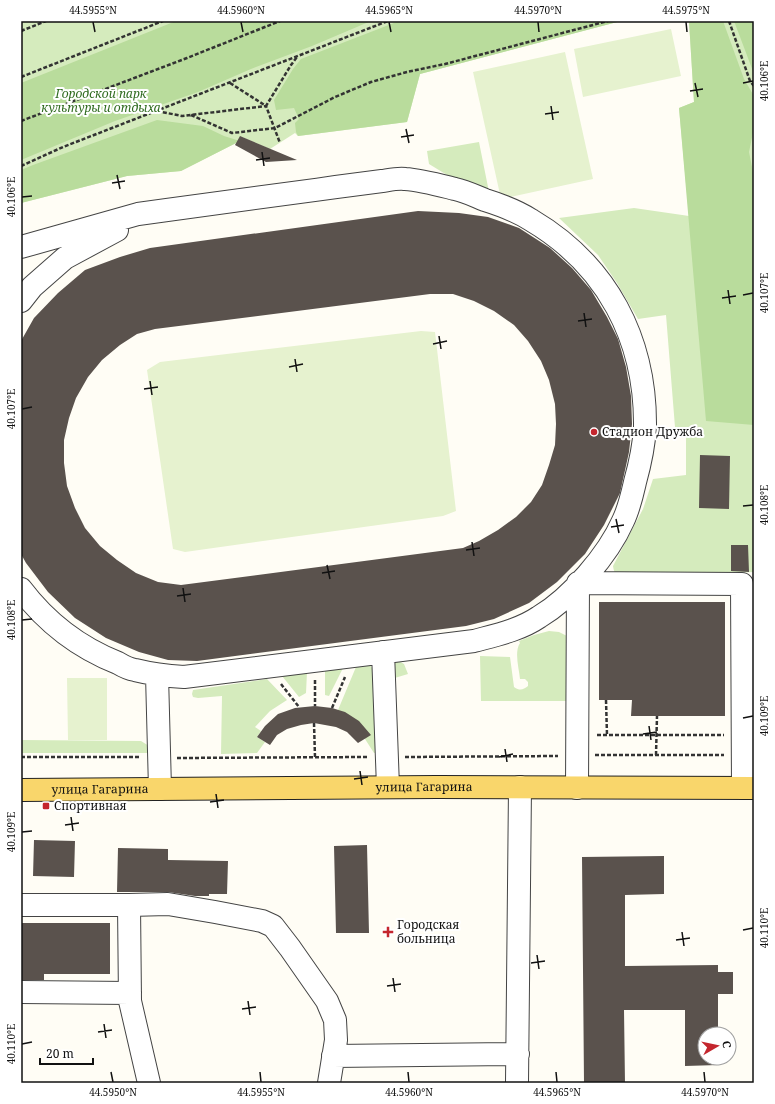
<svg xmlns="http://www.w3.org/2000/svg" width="775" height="1104" font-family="'Noto Serif',serif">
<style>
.green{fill:#d5ebbd}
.forest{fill:#b9dc9c}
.pitch{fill:#e6f2cf}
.building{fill:#5a524d;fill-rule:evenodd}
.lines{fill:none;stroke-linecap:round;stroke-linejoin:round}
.minor-casing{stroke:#444;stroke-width:24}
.major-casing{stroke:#222;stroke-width:24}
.path{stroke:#333;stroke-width:2.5;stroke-dasharray:4 2;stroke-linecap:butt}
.minor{stroke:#fff;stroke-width:22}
.major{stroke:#f9d66b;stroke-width:22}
.ticks{fill:none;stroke:#111;stroke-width:1.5}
.poi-dot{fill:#c4262e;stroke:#fff;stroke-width:1.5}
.labels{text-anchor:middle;stroke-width:4;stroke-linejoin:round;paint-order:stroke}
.park-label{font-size:12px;font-style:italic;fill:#2f6b1f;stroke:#fff}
.poi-label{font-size:12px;fill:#111;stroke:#fff;text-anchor:start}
.street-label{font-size:12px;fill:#111;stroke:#fff}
.neatline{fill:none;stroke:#111;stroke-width:1.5}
.ticks-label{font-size:10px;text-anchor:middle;fill:#111}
</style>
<rect width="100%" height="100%" fill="#fffdf5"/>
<path class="green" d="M21 21H621L420 74 407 122 298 136 295 133 270 149 242 137 240 141 181 171 127 176 21 203Z
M689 21H754V572L624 578C617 576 614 574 613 566L643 509 653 479 686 475V434L675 427 666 315 638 319 617 283 598 255 559 218 634 208 689 216 679 108 694 102Z
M479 142 490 197 465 186 429 164 427 151Z
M549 631 559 632 567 636 568 701H481L480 656 510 657 514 687C520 691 523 690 528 686V682L525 679H520C519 668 514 652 520 643L519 641 534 635Z
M397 660 404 664 408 674 388 680 390 665Z
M370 665 379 679 382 753H374L365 739 338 710 356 667Z
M343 668 329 696 325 695V670Z
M307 672 306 693 299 697 282 676Z
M267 679 287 700 270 711 255 727 261 731 257 737 265 742 257 753 221 754 222 696 198 698 193 697 192 694 193 690Z
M21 740 141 741 149 746 154 753H21Z"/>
<path class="forest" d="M176 21H371L312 46 251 69 198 92 115 121 21 160V83Z
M399 21H621L420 74 407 122 298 136 296 132 295 123 299 119 294 108 276 110 274 100 293 69 301 59Z
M689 21H723L744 79 754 96V128L749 152 754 177V425L706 421 679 108 694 102Z
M734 21H754V74Z
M157 120 203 126 224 136 240 141 181 171 127 176 21 203V170L33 165Z"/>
<path class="pitch" d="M671 29 681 76 583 97 574 49Z
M565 52 593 179 501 199 473 72Z
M421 331 435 332 456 511 443 516 185 552 173 549 147 370 160 362Z
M67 678H107V740H68Z"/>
<path class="building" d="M240 136 297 160 266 162 235 145Z
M418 211 459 213 488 217 519 228 550 248 572 268 591 290 607 317 618 339 626 367 631 396 632 424 629 452 620 493 604 525 585 554 557 582 529 603 494 619 466 626 197 661 168 660 139 652 106 638 75 618 48 592 26 563 21 554V341L34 318 58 293 85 270 120 257 150 248ZM430 294H453L474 301 494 311 514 325 528 341 541 361 549 380 555 404 556 424 555 445 549 465 542 485 531 502 516 517 498 530 479 541 463 548 181 585 158 582 136 573 117 560 100 546 85 528 75 508 67 486 64 463V440L69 418 76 398 88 377 102 360 120 345 137 334 155 329Z
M700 455 730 456 729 509 699 508Z
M731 545H748L749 572 731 571Z
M599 602H725V716H631L632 700H599Z
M315 706 332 708 345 712 359 721 371 735 358 743 347 732 336 727 314 723 301 725 287 729 277 735 270 745 257 737 265 726 278 714 295 708Z
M34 840 75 841 74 877 33 876Z
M367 845 369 933H336L334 846Z
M118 848 168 849V860L228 861 227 894H209V896H195L168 892H117Z
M664 856V894L625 895V966L718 965V972H733V994H718V1034H705V1058H718V1065L685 1066V1010H624L625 1083H584L582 857Z
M21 923H110V974H44V980H21Z"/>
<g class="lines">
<defs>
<path id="minor" d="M21 247 138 214 167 210C224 202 280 195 336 187 352 185 367 183 382 181 389 180 398 178 405 179 421 180 439 185 455 189 465 191 475 196 485 200 501 205 517 211 531 220 607 265 646 339 645 427 644 445 640 464 635 482 632 495 629 509 623 521 608 555 571 598 539 617 520 630 496 635 474 641L184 677C167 676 151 674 135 670 129 669 123 666 118 663 80 648 46 622 21 589
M21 301 32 287 65 258 117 230
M383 652 388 787
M157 675 160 789
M577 788 578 583 742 584 743 788
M21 905H129L130 1001 149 1083
M129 905 168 904 215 912 262 921 273 926 290 948 327 1001 335 1020 336 1040 329 1083
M21 992 130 993
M333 1056 518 1054
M517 1083 520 787"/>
<g id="major">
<path id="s1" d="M21 790 437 787 754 788"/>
</g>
</defs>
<use href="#minor" class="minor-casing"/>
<use href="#major" class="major-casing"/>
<path class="path" d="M729 21 750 81 754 86
M21 31 46 21
M21 77 163 21
M230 83 266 106 291 65 297 57
M157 111 182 116 266 106 280 143
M191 115 232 133 275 128 335 97 371 82 407 72 445 64 608 21
M21 121 187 58 280 21
M21 166 63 147 388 21
M315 680V706
M281 684 299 707
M606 700 607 735
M332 708 345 677
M314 723 315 757
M597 735H724
M595 755H724
M656 755 657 716
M21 757H140
M405 757 558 756
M177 758 368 757"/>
<use href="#minor" class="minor"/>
<use href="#major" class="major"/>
</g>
<path class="ticks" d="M93 22 95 32M241 22 243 32M389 22 391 32M538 22 539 32M686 22 687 32M695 83 698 97M743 83 753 81M690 91 703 89M551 106 553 120M545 114 559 112M406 129 409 143M401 137 414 135M262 152 264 166M256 160 270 158M117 175 120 189M112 183 125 181M22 197 32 196M728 290 730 304M743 295 753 293M722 298 736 296M584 313 586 327M578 321 592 319M439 336 441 349M433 344 447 341M295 359 297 372M289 367 303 364M150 381 152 395M144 389 158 387M22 409 32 407M743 506 753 505M616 519 619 533M611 527 624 525M472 542 474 556M466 550 480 548M327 565 330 579M322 573 335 571M183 588 185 602M177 596 191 594M22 620 32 619M743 718 753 716M649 726 651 740M643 734 657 732M505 749 507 762M499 757 513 754M360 771 362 785M354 779 368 777M216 794 218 808M210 802 224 800M71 817 73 831M65 825 79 823M22 832 32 831M743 930 753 928M682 932 684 946M676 940 690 938M537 955 539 969M531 963 545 961M393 978 395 992M387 986 401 984M248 1001 250 1015M242 1009 256 1007M104 1024 106 1038M98 1032 112 1030M22 1044 32 1042M111 1072 113 1082M260 1072 261 1082M408 1072 409 1082M556 1072 557 1082M704 1072 705 1082"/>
<g class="poi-dot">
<circle cx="594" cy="432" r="4"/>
<rect x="42" y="802" width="8" height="8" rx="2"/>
<path d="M386 926h4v4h4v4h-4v4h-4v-4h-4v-4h4z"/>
</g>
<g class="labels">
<g class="park-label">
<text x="101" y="98">Городской парк<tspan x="101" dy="14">культуры и отдыха</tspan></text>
</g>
<g class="poi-label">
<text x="602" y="436">Стадион Дружба</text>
<text x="54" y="810">Спортивная</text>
<text x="397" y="929">Городская<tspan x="397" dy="14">больница</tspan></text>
</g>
<g class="street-label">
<text dy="4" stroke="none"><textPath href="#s1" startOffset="403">улица Гагарина</textPath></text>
<text dy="4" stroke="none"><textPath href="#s1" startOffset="79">улица Гагарина</textPath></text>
</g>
</g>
<rect width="775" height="1104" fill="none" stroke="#ffffff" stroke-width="44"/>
<g transform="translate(717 1046) rotate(81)"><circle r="19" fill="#ffffff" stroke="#a0a0a0"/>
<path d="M0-3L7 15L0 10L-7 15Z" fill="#c4262e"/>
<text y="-6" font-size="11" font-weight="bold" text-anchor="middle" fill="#111111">С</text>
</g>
<path d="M40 1058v6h53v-6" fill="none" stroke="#111111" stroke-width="2"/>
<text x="46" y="1058" font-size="12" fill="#111111" stroke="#ffffff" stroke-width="3" paint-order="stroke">20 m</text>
<rect x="22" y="22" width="731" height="1060" class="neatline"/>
<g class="ticks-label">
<text x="93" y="14">44.5955°N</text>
<text x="241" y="14">44.5960°N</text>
<text x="389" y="14">44.5965°N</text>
<text x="538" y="14">44.5970°N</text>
<text x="686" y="14">44.5975°N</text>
<text transform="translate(764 81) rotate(-90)" y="4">40.106°E</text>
<text transform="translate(11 197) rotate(-90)" y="4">40.106°E</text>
<text transform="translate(764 293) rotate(-90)" y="4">40.107°E</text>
<text transform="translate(11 409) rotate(-90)" y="4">40.107°E</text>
<text transform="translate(764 505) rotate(-90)" y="4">40.108°E</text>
<text transform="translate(11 620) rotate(-90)" y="4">40.108°E</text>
<text transform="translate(764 716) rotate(-90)" y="4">40.109°E</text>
<text transform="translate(11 832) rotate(-90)" y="4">40.109°E</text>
<text transform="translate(764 928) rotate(-90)" y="4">40.110°E</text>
<text transform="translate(11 1044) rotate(-90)" y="4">40.110°E</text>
<text x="113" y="1096">44.5950°N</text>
<text x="261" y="1096">44.5955°N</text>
<text x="409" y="1096">44.5960°N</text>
<text x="557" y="1096">44.5965°N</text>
<text x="705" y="1096">44.5970°N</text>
</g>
</svg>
